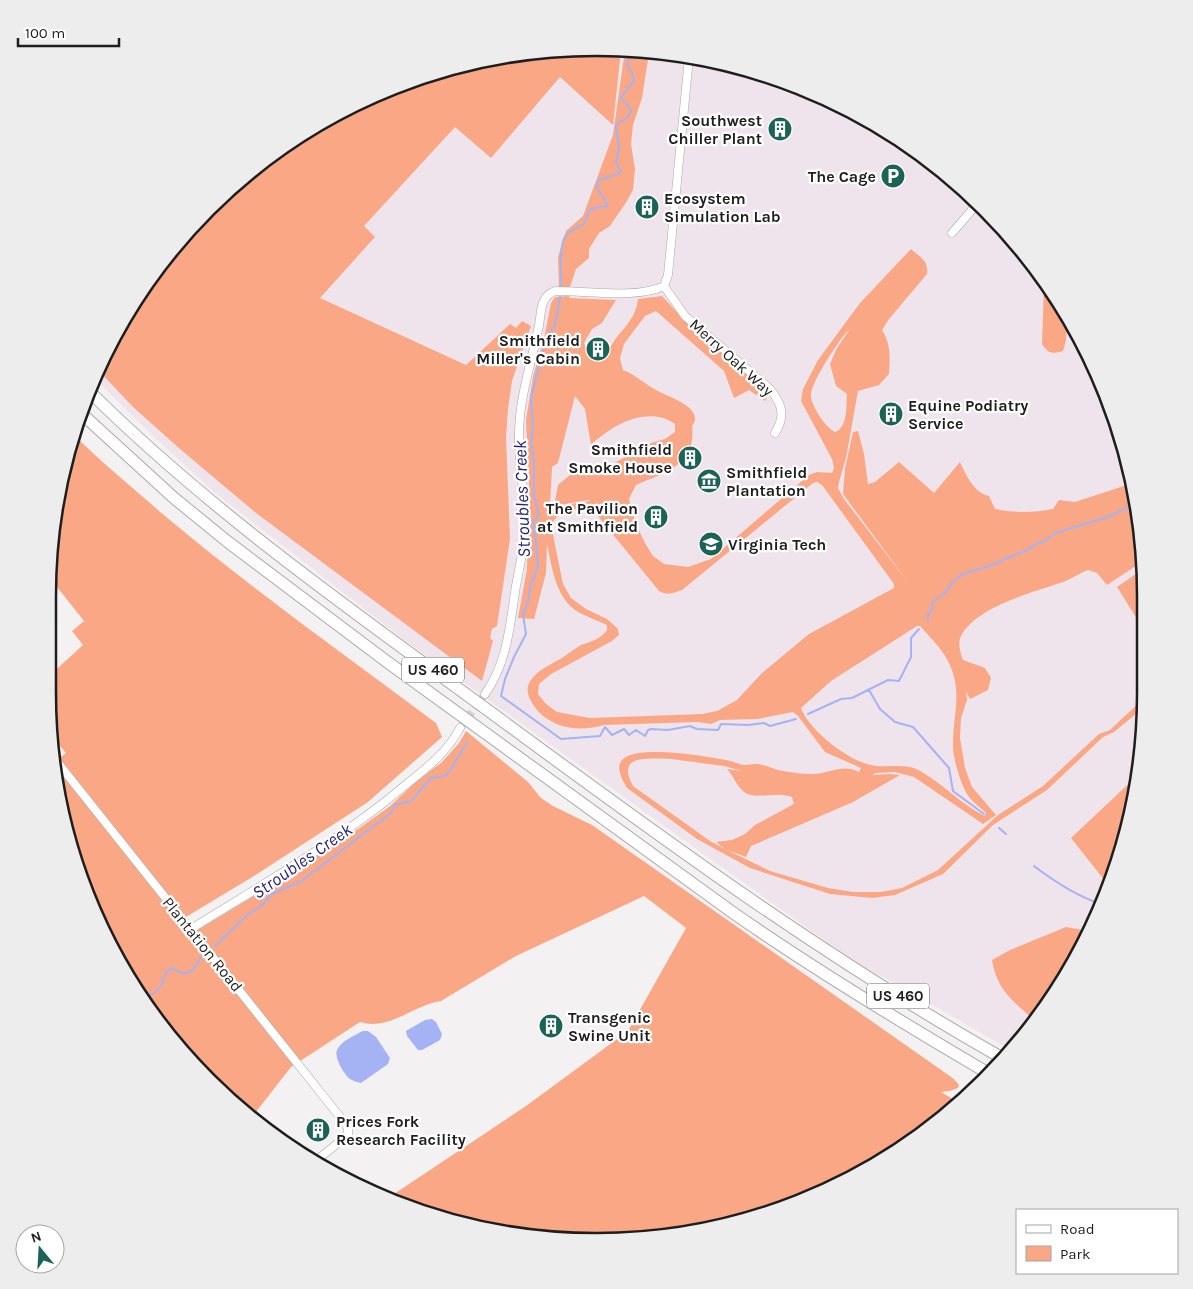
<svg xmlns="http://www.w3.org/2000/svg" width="1193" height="1289" font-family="Karla,sans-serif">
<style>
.built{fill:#efe4eb}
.green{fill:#faa786;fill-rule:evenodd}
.water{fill:#a5b2f3}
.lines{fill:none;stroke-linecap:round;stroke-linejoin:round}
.stream{stroke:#a5b2f3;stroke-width:2}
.minor-tunnel{stroke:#d4d1d3;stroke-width:8;stroke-dasharray:8 4;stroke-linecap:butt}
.minor-casing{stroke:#aba8aa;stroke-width:9}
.highway-casing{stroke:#aba8aa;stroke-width:13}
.minor{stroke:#fff;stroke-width:8}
.highway{stroke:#fff;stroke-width:11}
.labels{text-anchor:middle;stroke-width:4.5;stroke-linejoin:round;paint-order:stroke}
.shield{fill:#fff;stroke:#626262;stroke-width:1}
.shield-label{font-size:15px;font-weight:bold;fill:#1f1e1e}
.poi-label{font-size:16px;font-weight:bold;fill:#1f1e1e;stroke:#fff;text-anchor:start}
.street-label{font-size:16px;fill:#1f1e1e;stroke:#fff}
.water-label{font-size:18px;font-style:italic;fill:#24237e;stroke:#fff}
.rim{fill:none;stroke:#1f1e1e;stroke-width:2.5}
</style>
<rect width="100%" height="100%" fill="#f4f1f3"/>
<path class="built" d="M597 48 704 58 807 89 902 140 985 209 1053 292 1104 387 1135 490 1145 596 1141 764 1116 869 1072 967 1012 1051 907 990 856 963 403 639 214 492 152 435 94 378 140 291 208 208 292 140 387 89 490 58Z"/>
<path class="green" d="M597 48 621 50 613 125 560 77 491 158 455 127 364 226 375 237 320 298 466 365 510 324 516 328 522 321 531 326 512 381 508 409 506 437 510 539 497 626 492 629 490 638 493 641 482 681 256 513 180 449 133 407 98 370 140 291 208 208 292 140 387 89 490 58Z
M625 50 649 53 642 98 633 125 631 144 635 169 633 190 627 201 610 226 599 233 589 249V258L576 269 570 287 559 288 558 257 566 231 583 216 613 135Z
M911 249C920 257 929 261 927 274L889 319 882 330C891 344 890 358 889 374L879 385 858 391 846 458 839 482 838 488 844 499 907 581 843 494 845 469 853 432 858 431 864 454 868 484 875 482 899 462 934 493 960 462C966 475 974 493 989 496L995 509C1015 513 1033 513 1053 509L1059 500 1075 502 1133 483 1142 562 1107 585 1097 573 1088 570C1078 574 1070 580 1060 583 1031 593 979 606 962 634 957 642 960 652 963 660L985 668 991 678 988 690 970 699 966 692 967 700 961 718 960 738 965 768 972 787 996 815 983 824 914 777 895 772 875 773 873 775 889 774 900 775 853 802 751 846 746 857 727 850 770 871 828 888 853 892H881L902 888 938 870 998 815 1043 786 1099 734 1110 730 1143 699 1142 709 1114 732 1103 737 1047 790 993 825 943 874 895 895 872 898 830 894 750 868 697 839 627 788C623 781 615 768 622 760 635 744 706 756 726 760 732 761 738 764 744 765 748 765 752 764 756 764 763 764 771 768 778 770 789 772 800 774 812 774 829 774 843 763 859 772L861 768 825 752 798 716 793 712 757 719 720 720 711 724 698 722 604 725C590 729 573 730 559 725 547 720 537 713 531 701 518 679 546 667 562 658 568 654 574 649 581 645 590 642 601 639 607 630V625C597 620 584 616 575 610 555 595 552 567 547 544L546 573 534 619 518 618 527 569 529 485 526 420 533 377 545 334 551 303 555 297 569 296 570 298 616 300 602 323 592 329 584 343 588 355 600 362C606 354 611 346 616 338 627 325 636 316 638 299L662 296 687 323 745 371 769 394 765 401 749 390 734 398 724 371 656 311 645 316 624 344 620 358 623 370C636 375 646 385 658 391 668 397 706 408 692 426 697 465 664 473 636 485L629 499 635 522 645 543 653 556 664 564 688 567 711 559 809 475 817 472 832 473 834 468 832 459 801 401 803 389 818 360 860 303ZM850 329 837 348 830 364 836 386 847 394C846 406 848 428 835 432 826 428 810 405 811 394 812 381 841 336 850 329ZM575 396 585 409 591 445C612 425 647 405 675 424V432L665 439 651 443 607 467 571 474 558 485 554 506 589 500 590 501 550 507 552 467 558 463ZM817 482 822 485 894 584V588L809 634 762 673 737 700 717 711 702 714 590 718 557 712 546 704 538 694 539 684 551 674 612 641 619 635 618 629 607 619 586 609 571 598 563 584 551 525C559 511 572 509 587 508L597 515 659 591C668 596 673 593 682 590L813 483ZM917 626H920C936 644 950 656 955 681 959 701 953 722 953 742 952 756 960 782 967 794 971 801 980 807 986 813L985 816C962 805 944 785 922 772 908 763 893 767 877 766 853 765 809 731 801 708L831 681ZM671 759 724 766 742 771 727 769C733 775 736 785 743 791 753 801 777 791 792 797L794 804 755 825 745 834 732 840 716 842 725 849 710 841 633 786C615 753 650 759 671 759Z
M1044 285H1048C1063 304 1072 326 1063 351 1053 354 1048 354 1042 344Z
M74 435C101 462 131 486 159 511 248 586 343 654 436 723L442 737 368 802 254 876 176 923 186 937 288 875 358 829 390 806 418 780 442 762 459 743 466 731 528 782 541 798 553 806 592 825 954 1079 959 1085 958 1088 950 1091 941 1092 956 1101 902 1149 806 1200 703 1231 596 1241 455 1223 388 1198 526 1106 628 1031 686 928 644 896 516 956 441 1001C413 1005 390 1031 360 1022L291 1067 252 1117 235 1105 161 1026 104 935 58 800 54 762 66 753 52 737 48 692V677L83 645 72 631 84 621 53 582 58 489Z
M1143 569 1145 596V614L1137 619 1117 587Z
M1139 774 1116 869 1109 886 1071 838Z
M1066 927 1088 931 1072 967 1034 1020C1012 1000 997 990 992 960L1010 950Z"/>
<path class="water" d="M432 1019 436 1022 442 1034 440 1040 422 1050H418L407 1036 406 1031 425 1020Z
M363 1031H368L376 1037 390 1058 388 1064 361 1083C357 1082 353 1081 350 1079 344 1074 334 1058 337 1050 341 1041 355 1035 363 1031Z"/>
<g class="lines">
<path class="stream" d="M561 287C562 274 557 240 569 232 574 229 579 227 584 224L590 209 607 206V204L597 188 598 180 618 174 621 172 616 163 619 147 616 127 618 123 627 118 631 111C630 105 623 103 621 97L634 81C632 64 623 74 631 51
M560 297 555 325 546 339 531 398 533 426 531 443 534 462V495L539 515 534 521 533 527 536 539 538 567 531 584 528 602 523 615 526 634 514 657 505 679 501 696 561 739 600 736 605 727 612 735 624 729 629 735 636 730 645 736 648 730 651 729 668 730 690 726 697 729 718 730 721 724 748 725 764 723 770 726 796 719
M928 621V614L932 610V604L934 600 943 595 948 589 952 582 963 574 992 565 1031 548 1036 544 1045 541 1055 533 1108 517 1136 503
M869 690 880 709 895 722 913 727 949 768 953 791 984 814
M808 714 841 699 852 698 888 680 899 681 911 657V638L919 629
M999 828 1006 834
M1034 866C1055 882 1076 896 1101 904
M215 946 246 916 261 906 272 894 300 882 391 813 395 805 411 801 431 778 445 776 450 771 467 742
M144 999C149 996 158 991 161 986 165 979 163 972 172 968 190 979 193 971 201 957"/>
<path class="minor-tunnel" d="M460 728 485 694"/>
<defs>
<path id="minor" d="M952 233 978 203
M664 286 685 316 770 389C782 404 786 416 775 433
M485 694C508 662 510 623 516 586 519 570 523 553 524 537 527 502 518 466 519 431 520 396 531 364 538 330 542 316 538 297 555 291 586 291 637 299 664 286L668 275 689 57
M54 758 348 1127V1135L317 1160
M191 929C265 883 342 839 408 783 428 767 448 751 460 728"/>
<path id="highway" d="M88 390C211 512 350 609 489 711 656 834 823 957 1004 1059
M81 413 174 498 228 542 386 661 732 912C815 970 901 1022 988 1073"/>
</defs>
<use href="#minor" class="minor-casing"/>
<use href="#highway" class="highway-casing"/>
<use href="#minor" class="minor"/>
<use href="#highway" class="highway"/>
</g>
<defs>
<symbol id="building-disc" viewBox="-11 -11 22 22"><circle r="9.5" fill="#1c6357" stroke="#fff"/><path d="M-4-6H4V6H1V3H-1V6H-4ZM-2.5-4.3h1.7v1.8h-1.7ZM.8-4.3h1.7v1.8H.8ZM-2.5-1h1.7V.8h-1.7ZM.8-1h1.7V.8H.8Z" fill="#fff"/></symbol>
<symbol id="parking-disc" viewBox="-11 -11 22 22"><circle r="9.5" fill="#1c6357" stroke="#fff"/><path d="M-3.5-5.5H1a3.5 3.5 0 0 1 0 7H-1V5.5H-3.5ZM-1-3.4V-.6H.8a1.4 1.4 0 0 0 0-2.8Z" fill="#fff"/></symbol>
<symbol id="museum-disc" viewBox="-11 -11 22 22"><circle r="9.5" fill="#1c6357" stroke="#fff"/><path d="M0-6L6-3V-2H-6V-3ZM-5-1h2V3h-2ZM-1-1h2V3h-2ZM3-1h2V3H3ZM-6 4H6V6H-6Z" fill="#fff"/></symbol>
<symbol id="university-disc" viewBox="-11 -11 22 22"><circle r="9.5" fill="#1c6357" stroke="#fff"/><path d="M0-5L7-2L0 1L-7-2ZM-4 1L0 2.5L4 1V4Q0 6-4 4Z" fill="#fff"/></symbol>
</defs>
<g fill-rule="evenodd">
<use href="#building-disc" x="766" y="115" width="28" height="28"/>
<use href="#parking-disc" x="879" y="162" width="28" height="28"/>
<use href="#building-disc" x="633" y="193" width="28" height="28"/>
<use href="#building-disc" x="584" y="335" width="28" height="28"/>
<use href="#building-disc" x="877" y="400" width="28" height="28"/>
<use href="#building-disc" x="676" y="444" width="28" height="28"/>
<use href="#museum-disc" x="695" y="467" width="28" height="28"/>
<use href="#building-disc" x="642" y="503" width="28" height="28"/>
<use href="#university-disc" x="697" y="530" width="28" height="28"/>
<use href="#building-disc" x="537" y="1012" width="28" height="28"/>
<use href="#building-disc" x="304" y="1116" width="28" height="28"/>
</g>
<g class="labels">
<g class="shield">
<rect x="402" y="657.5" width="62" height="25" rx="4"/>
<rect x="867" y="983.5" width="62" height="25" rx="4"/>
</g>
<g class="shield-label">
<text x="433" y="675">US 460</text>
<text x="898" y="1001">US 460</text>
</g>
<g class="poi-label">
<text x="762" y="126" text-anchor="end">Southwest<tspan x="762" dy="18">Chiller Plant</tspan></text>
<text x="876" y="182" text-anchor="end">The Cage</text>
<text x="664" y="204">Ecosystem<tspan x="664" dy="18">Simulation Lab</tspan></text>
<text x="580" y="346" text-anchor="end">Smithfield<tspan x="580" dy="18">Miller's Cabin</tspan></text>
<text x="908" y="411">Equine Podiatry<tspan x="908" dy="18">Service</tspan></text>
<text x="672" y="455" text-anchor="end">Smithfield<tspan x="672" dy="18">Smoke House</tspan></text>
<text x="726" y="478">Smithfield<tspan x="726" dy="18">Plantation</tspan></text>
<text x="638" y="514" text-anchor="end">The Pavilion<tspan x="638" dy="18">at Smithfield</tspan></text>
<text x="728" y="550">Virginia Tech</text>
<text x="568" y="1023">Transgenic<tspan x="568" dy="18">Swine Unit</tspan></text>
<text x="336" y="1127">Prices Fork<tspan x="336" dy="18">Research Facility</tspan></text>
</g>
<g class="street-label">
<text transform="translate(732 357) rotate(42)" y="6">Merry Oak Way</text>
<text transform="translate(203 944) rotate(51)" y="6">Plantation Road</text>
</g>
<g class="water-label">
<text transform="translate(522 499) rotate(-92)" y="6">Stroubles Creek</text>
<text transform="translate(302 861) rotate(-35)" y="6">Stroubles Creek</text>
</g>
</g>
<path d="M0 0H1193V1289H0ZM596 56H597A540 540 0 0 1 1137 596V693A540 540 0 0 1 597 1233H596A540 540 0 0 1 56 693V596A540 540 0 0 1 596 56Z" fill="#ededed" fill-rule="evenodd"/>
<path class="rim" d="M596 56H597A540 540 0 0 1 1137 596V693A540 540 0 0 1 597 1233H596A540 540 0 0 1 56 693V596A540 540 0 0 1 596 56Z"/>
<rect x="1016" y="1209" width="162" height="65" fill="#ffffff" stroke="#a5a5a5"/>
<rect x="1026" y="1225" width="25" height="8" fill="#ffffff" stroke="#a5a5a5"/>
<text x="1060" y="1234" font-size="15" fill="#1f1e1e">Road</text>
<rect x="1026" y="1246" width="25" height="15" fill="#faa786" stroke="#a5a5a5"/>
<text x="1060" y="1259" font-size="15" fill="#1f1e1e">Park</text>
<g transform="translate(40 1249) rotate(342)"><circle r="24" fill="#ffffff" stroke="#a5a5a5"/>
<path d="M0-4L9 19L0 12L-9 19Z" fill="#1c6357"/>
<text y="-8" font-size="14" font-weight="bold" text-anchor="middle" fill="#1f1e1e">N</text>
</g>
<path d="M18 38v8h101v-8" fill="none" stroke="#1f1e1e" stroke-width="2.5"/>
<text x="25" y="38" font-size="15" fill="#1f1e1e" stroke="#ffffff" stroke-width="4" paint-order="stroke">100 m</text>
</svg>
